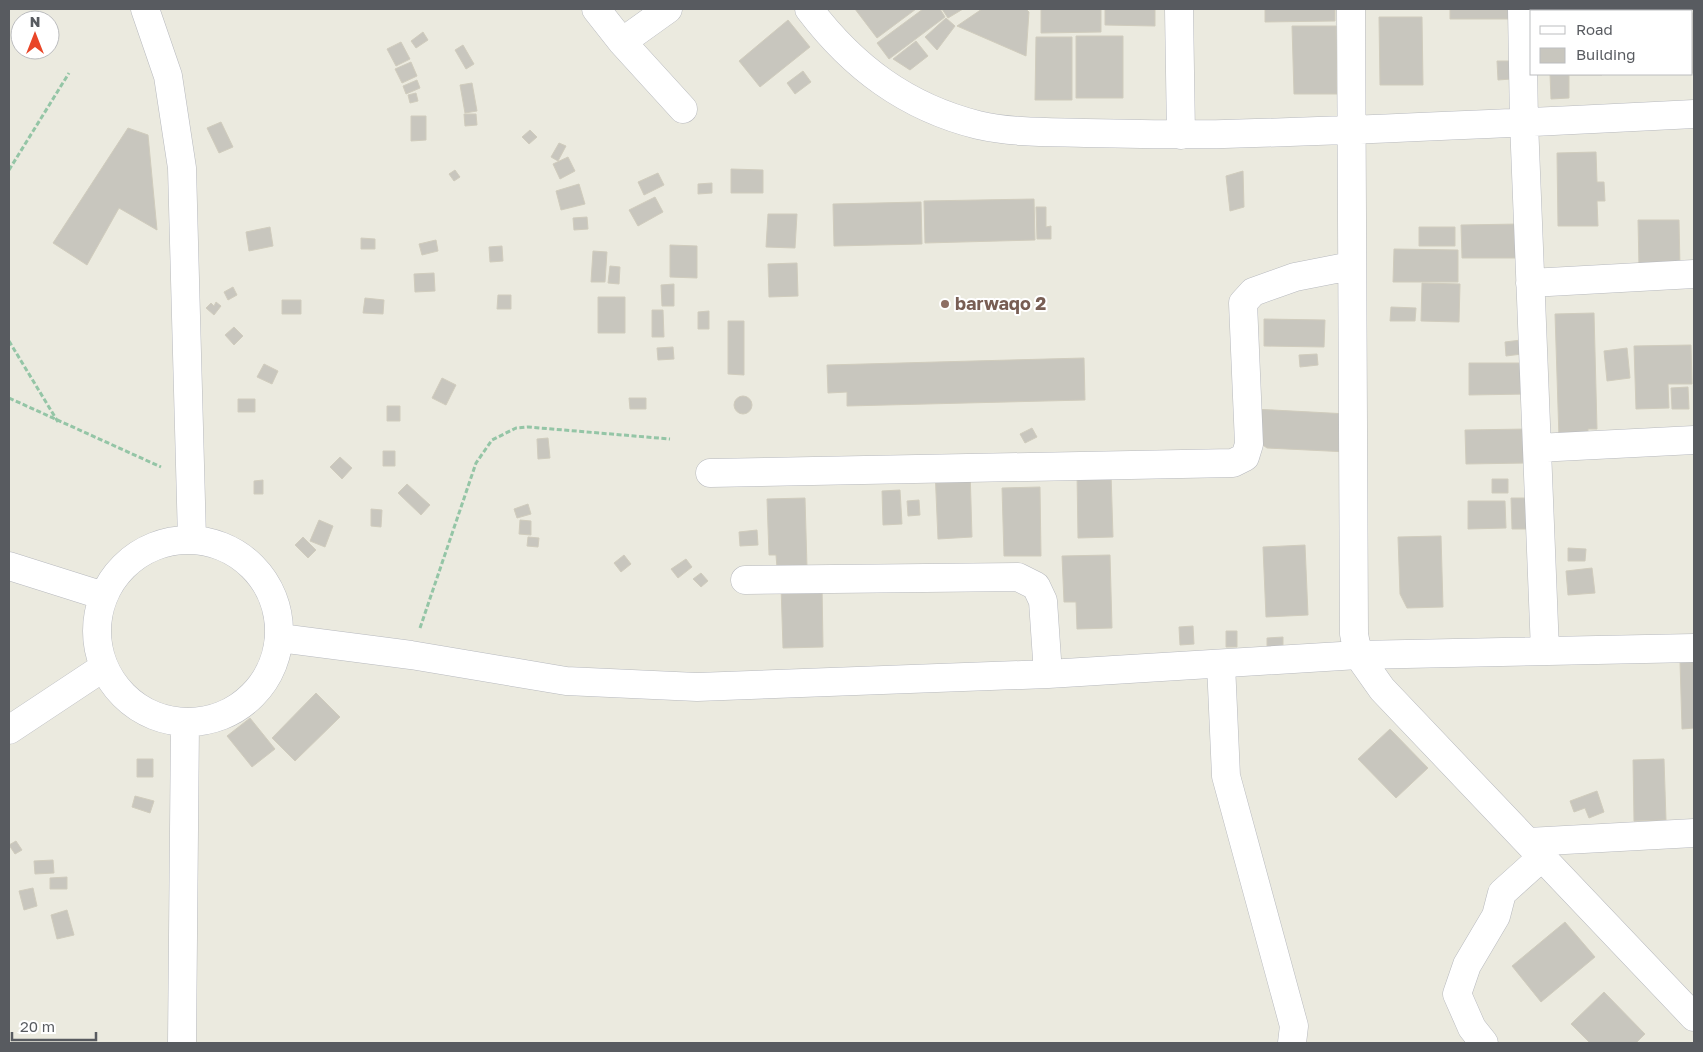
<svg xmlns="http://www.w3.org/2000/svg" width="1703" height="1052" font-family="'Golos Text',sans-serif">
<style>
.building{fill:#c8c6be;stroke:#d0ccbd}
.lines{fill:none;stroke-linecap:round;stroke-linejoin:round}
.street-casing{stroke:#b7b9be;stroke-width:29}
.path{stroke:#94c5a6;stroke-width:3;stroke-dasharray:5 2.5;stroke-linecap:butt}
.street{stroke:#fff;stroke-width:28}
.education-dot{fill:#8d6e63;stroke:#fff;stroke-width:2}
.labels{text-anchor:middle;stroke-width:4;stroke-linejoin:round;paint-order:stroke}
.education-label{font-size:18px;font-weight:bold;fill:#785e54;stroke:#fff;text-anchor:start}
</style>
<rect width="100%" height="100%" fill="#ebeadf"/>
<path class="building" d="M855 9H916L877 38Z
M923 9H940L945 17 889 59 877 43Z
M942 9H963L948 18Z
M982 9H1026L1029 12 1026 56 957 26Z
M1041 9H1101V32L1041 33Z
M1105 9H1155V26L1105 25Z
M1265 9H1335V21L1265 22Z
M1450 9H1516V19H1450Z
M1549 9H1587V11H1549Z
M1597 9H1630V11H1597Z
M1692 13H1694V73H1692Z
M1379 17H1422L1423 85H1380Z
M946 18 955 26 937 50 925 37Z
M788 20 810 47 760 87 739 61Z
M1292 26H1336L1337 94H1294Z
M423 32 428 40 416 48 411 41Z
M1076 36H1123V98H1076Z
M1036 37H1072V100H1035Z
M916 41 928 56 910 70 893 59Z
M401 42 410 59 396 66 387 49Z
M463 45 474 64 466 69 455 50Z
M1497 61H1511V79L1498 80Z
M411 62 417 76 402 83 395 69Z
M803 71 811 82 795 94 787 83Z
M1550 74H1602V75H1569V98L1551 99Z
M417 80 420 88 406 94 403 86Z
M472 83 477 111 465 113 460 85Z
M416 93 418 101 410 103 408 95Z
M464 114H476L477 125 465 126Z
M411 116H426V140L411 141Z
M221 122 233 147 219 153 207 128Z
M128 128 148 135 157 230 119 208 87 265 53 243Z
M530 130 537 137 529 144 522 137Z
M559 143 566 146 558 161 551 157Z
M1596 152 1597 182H1604L1605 201H1597L1598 226H1558L1557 153Z
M568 157 575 171 560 179 553 164Z
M731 169 763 170V193H731Z
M455 170 460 177 454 181 449 174Z
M1243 171 1244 207 1230 211 1226 176Z
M658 173 664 185 644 195 638 182Z
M712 183V193L698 194V184Z
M579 184 585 204 561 210 556 191Z
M655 197 663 212 638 226 629 210Z
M1034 199 1035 240 925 243 924 201Z
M921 202 922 244 834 246 833 204Z
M1036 207H1046V227L1051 226V239H1037Z
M768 214H797L795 248 766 247Z
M587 217 588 229 574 230 573 218Z
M1638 220H1679L1680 267H1639Z
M1519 224V258H1462L1461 225Z
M270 227 273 246 249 251 246 232Z
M1419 227H1455V246H1419Z
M361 238 375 239V249H361Z
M436 240 438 251 422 255 419 244Z
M670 245 697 246V278L670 277Z
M502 246 503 261 490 262 489 247Z
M1394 249 1458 250V282H1393Z
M593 251 607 252 605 282H591Z
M797 263 798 296 769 297 768 264Z
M610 266 620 267 619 284 608 283Z
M434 273 435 291 415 292 414 274Z
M1422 283 1460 284 1459 322 1421 321Z
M674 284V306H662L661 285Z
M233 287 237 295 228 300 224 292Z
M498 295H511V309H497Z
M598 297H625V333H598Z
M365 298 384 300 383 314 363 313Z
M282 300H301V314H282Z
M216 302 221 306 214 315 206 308 211 303 214 306Z
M1391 307 1416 308 1415 321H1390Z
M652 310H663L664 337H652Z
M709 311V329H698V312Z
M1594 313 1597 429H1588V438H1559L1555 314Z
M1264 319 1325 320 1324 347 1264 346Z
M728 321H744V375L728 374Z
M234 327 243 336 234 345 225 335Z
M1521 340 1522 354 1506 356 1505 342Z
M1691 345 1692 384H1668L1669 408 1636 409 1634 346Z
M673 347 674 359 658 360 657 348Z
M1627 348 1630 378 1607 381 1604 351Z
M1317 354 1318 365 1300 367 1299 355Z
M1084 358 1085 400 847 406V392L828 393 827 365Z
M1469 363H1528L1529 394 1469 395Z
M264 364 278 371 272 384 257 377Z
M442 378 456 385 446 405 432 398Z
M1688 387 1689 409H1672L1671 388Z
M734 405a9 9 0 1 1 18 0a9 9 0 1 1-18 0Z
M629 398H646V409H630Z
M238 399H255V412H238Z
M387 406H400V421H387Z
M1254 409 1348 414V452L1267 448 1254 439Z
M1032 428 1037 437 1025 443 1020 434Z
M1527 429 1528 463 1466 464 1465 430Z
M548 438 550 458 538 459 537 439Z
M383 451H395V466H383Z
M340 457 352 468 342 479 330 467Z
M970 469 972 537 938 539 935 470Z
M1077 473H1111L1113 537 1078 538Z
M1492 479H1508V493H1492Z
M263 480V494H254V481Z
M407 484 430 505 421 515 398 493Z
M1040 487 1041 556H1004L1002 488Z
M900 490 902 524 883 525 882 491Z
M805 498 807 567 777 568 776 555H769L767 499Z
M1511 498H1529L1531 529H1512Z
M919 500 920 515 908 516 907 501Z
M1468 501H1505L1506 528 1468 529Z
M528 504 531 514 517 518 514 509Z
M371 509 382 510 381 527 371 526Z
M319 520 333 526 325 547 310 541Z
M520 520 531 521V535L519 534Z
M757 530 758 545 740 546 739 532Z
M1441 536 1443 607 1407 608 1400 594 1398 537Z
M303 537 316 550 308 558 295 545Z
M528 537 539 538 538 547 527 546Z
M1305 545 1308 615 1266 617 1263 547Z
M1568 548 1586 549 1585 561H1568Z
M624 555 631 564 621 572 614 563Z
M1110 555 1112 628 1077 629 1076 602H1064L1062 556Z
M686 559 692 567 678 578 671 569Z
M1592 568 1595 593 1568 595 1566 571Z
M701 573 708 581 701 587 693 579Z
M822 585 823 647 783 648 781 586Z
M1193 626 1194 644 1180 645 1179 627Z
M1226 631H1237V647H1226Z
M1283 637V650L1267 651V638Z
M1694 660V728L1682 729 1680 661Z
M316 693 340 717 295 761 272 738Z
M250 718 275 749 252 767 227 736Z
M1390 729 1428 768 1396 798 1358 759Z
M137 759H153V777H137Z
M1664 759 1666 820 1634 821 1633 760Z
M1597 791 1604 812 1589 818 1585 808 1574 812 1570 801Z
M135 796 154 801 150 813 132 807Z
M16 841 22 850 15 854 9 845Z
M53 860 54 873 35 874 34 861Z
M67 877V889H50V878Z
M33 888 37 906 24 910 19 891Z
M67 910 74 935 57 939 51 915Z
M1565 922 1595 957 1541 1002 1512 966Z
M1604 992 1645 1034 1636 1043H1590L1571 1024Z"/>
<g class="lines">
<defs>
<path id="street" d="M145 9 168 76 182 168 192 539
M596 9 622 42 683 109
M809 9C853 67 906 107 978 125 1013 133 1049 132 1085 133 1131 134 1178 135 1224 134 1381 130 1538 122 1694 114
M1179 9 1181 135
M1351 9 1354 634 1358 655 1382 689 1694 1017
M1522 9 1524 122 1545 651
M622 42 668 9
M1530 283 1694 274
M1537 448 1694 440
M710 473 1233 463 1245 457 1249 444 1243 303 1253 292 1295 277 1351 266
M97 631a91 91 0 1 1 182 0a91 91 0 1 1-182 0Z
M9 566 104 596
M745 580 1018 577 1036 586 1043 601 1048 674
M280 638 411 655 566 681 697 687 1048 674 1358 655 1694 648
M1221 664 1226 776 1294 1026 1292 1043
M9 730 104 667
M1528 842 1694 833
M182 1043 185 723
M1484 1043 1472 1028 1457 994 1467 965 1496 916 1502 893 1542 857"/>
</defs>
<use href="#street" class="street-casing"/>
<path class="path" d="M9 170 69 73
M9 341 58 422
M9 398 161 467
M420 628 476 463 492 440 516 428 528 427 670 439"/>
<use href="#street" class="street"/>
</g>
<circle class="education-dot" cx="945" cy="304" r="5"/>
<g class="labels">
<g class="education-label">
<text x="955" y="310">barwaqo 2</text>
</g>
</g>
<rect width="1703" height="1052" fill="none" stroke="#585b60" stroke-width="20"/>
<rect x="1530" y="10" width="162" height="65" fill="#ffffff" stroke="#bcbdbf"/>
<rect x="1540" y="26" width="25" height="8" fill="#ffffff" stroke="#bcbdbf"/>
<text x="1576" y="35" font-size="15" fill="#585b60">Road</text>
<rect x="1540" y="48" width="25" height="15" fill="#c8c6be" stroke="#bcbdbf"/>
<text x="1576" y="60" font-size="15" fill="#585b60">Building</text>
<g transform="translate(35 35)"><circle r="24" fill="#ffffff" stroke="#bcbdbf"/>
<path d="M0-4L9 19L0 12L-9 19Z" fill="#e94628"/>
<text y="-8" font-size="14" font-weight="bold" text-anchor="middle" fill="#585b60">N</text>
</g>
<path d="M12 1032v8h84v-8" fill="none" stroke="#585b60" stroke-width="2.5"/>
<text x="20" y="1032" font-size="15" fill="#585b60" stroke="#ffffff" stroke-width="4" paint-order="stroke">20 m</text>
</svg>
